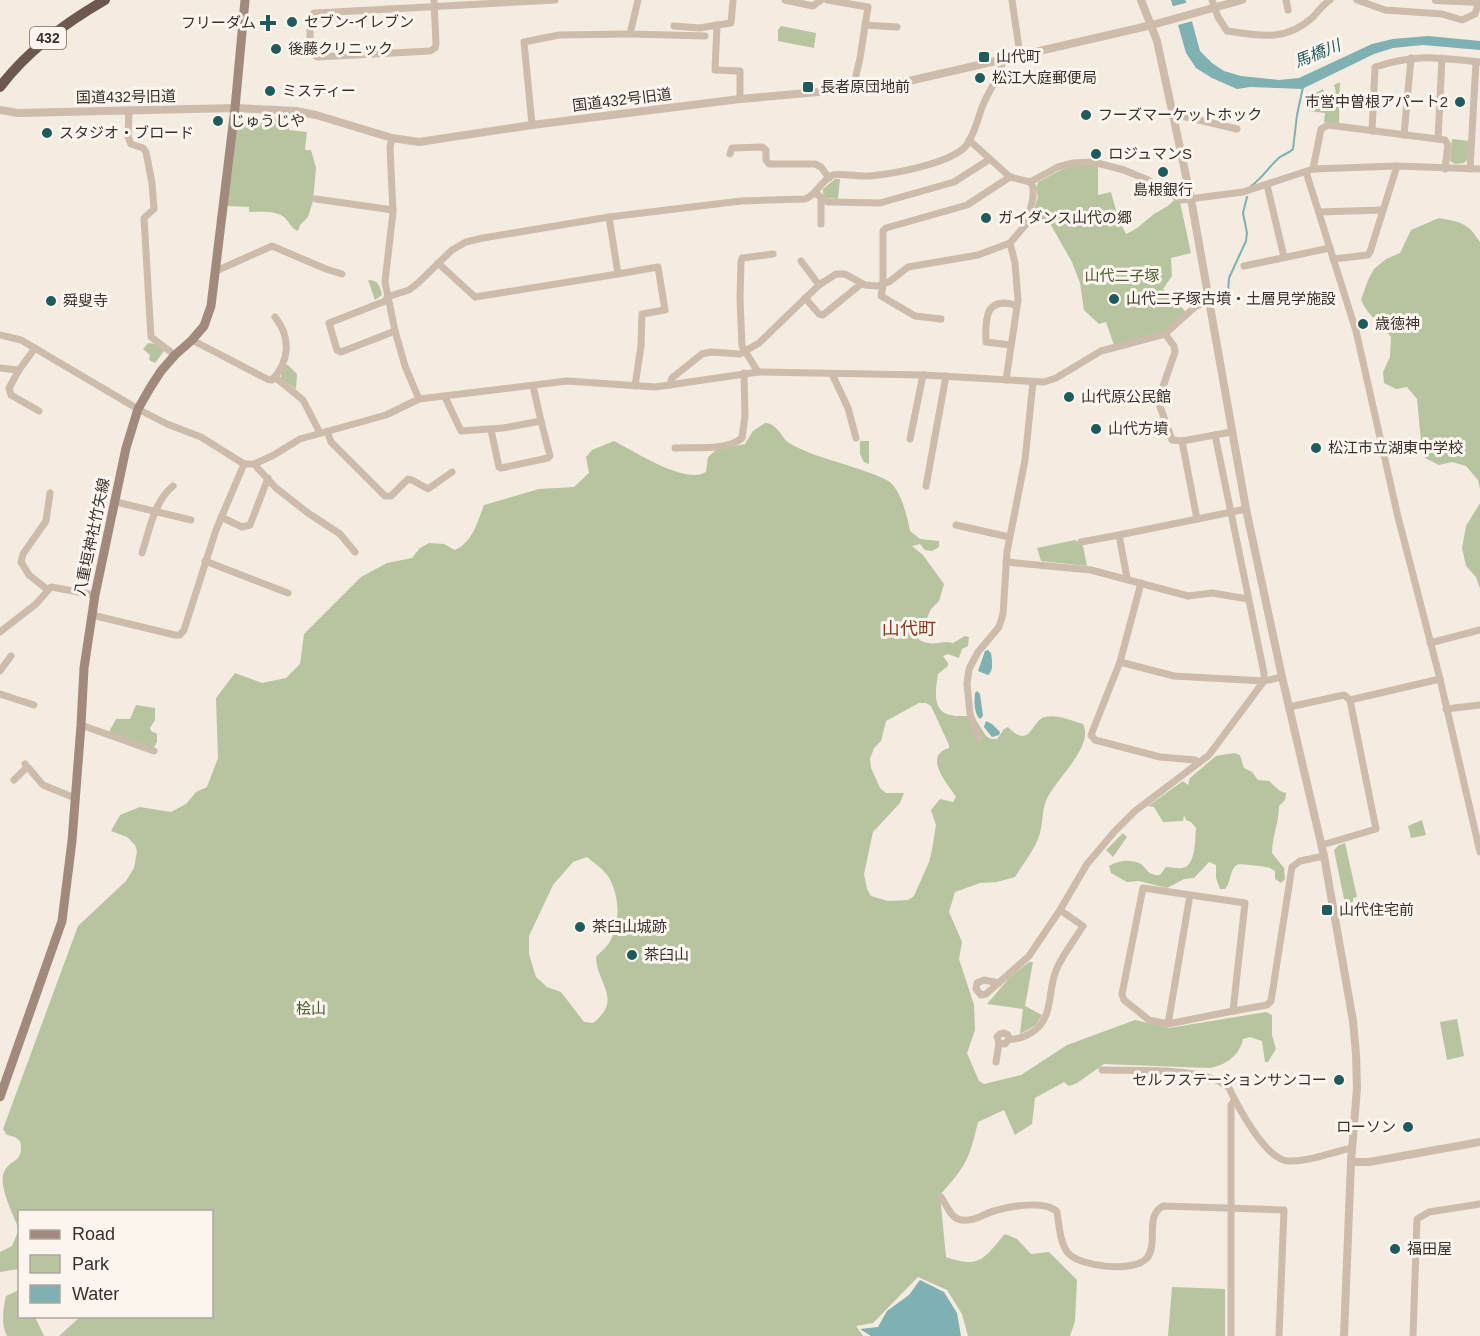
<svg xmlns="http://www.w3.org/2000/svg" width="1480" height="1336" viewBox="0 0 1480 1336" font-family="Arial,'Noto Sans JP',sans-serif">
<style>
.green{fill:#b8c4a0;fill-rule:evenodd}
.water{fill:#7fb0b2}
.pier{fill:#f4ebe1}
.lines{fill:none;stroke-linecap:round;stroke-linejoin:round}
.stream{stroke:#7fb0b2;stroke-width:2}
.minor{stroke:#cdbbac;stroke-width:7}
.tertiary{stroke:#cdbbac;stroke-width:8}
.secondary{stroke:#a18a7d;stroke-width:9}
.trunk{stroke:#6c584f;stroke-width:10}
.poi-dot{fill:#1f5a5e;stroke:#fbf5ee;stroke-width:2}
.labels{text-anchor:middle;stroke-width:6;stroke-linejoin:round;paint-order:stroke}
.shield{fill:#fbf5ee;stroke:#756b66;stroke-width:1.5}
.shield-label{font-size:14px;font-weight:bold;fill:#3b302b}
.poi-label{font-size:15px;fill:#3b302b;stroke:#fbf5ee;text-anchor:start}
.street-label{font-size:15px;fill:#3b302b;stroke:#fbf5ee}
.park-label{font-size:15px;fill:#4a5a2e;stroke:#fbf5ee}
.water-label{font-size:16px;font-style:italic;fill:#1f5a5e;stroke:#fbf5ee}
.quarter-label{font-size:18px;fill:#8c3b22;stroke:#fbf5ee}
</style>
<rect width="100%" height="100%" fill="#f4ebe1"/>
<g class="green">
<polygon points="781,26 816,33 814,48 778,41 778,30"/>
<polygon points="1340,82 1339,123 1324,122 1325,113 1309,111 1312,95 1323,89 1326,97 1336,92 1334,85"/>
<path d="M238,116L289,118V130L307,132L305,150H311L316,168L313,201L308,217L300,225L298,231C290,228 290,222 284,217C275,210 260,212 249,212V207L227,206Z"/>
<polygon points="1452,139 1469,141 1467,160 1464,163 1455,164 1450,161"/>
<path d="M1081,164L1098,166V195L1111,192L1118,218L1126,234C1140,228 1143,222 1154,214C1162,209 1168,207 1174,200L1180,202L1191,253L1171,258L1172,276L1163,289L1186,312L1162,334L1114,345L1106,322L1099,324L1084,310L1080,283L1072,262L1048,220L1037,221L1035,206L1038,197L1036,189L1038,182L1061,170Z"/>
<polygon points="835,179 840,179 838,199 827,198 823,193 823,189"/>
<path d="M1439,218C1461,222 1468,223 1480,242V489L1478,480L1466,466L1452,462L1439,465L1425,458L1421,441L1417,399L1407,387L1396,389L1384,383L1383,372L1390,357L1391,337C1380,323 1368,316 1361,300L1368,280L1374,269L1386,259L1400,253L1411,230Z"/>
<path d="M368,280C378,280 380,286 382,295L375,300Z"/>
<polygon points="148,343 155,344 164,351 155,363 149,360 150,355 143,349"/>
<polygon points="285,365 288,365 297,374 296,389 281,378 281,373"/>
<path d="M765,423C778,424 780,436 789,443C795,447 804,450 810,453C827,460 883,474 892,484C903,497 907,516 910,531L920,539L939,541V547L932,551L925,550L920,544L912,546L923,555L944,584L939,601L931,609L919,636V640C938,648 939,639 953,643L965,636L969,637L968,646L962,649L959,658L948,654L943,656L948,663V666L938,674C936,688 931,711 950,715C958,717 966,715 974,717L986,736L991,739H997L1004,729L1008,727C1031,751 1031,720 1045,717C1056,714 1073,721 1083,724C1095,747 1053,781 1046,801C1042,811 1043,822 1040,833C1036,848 1023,864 1015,877L997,882L980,883L955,892L949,912L962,942L959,959L974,1005L975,1030L967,1053L979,1081L984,1084L1021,1075L1067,1045L1135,1020L1169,1028L1266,1012L1272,1015V1035L1276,1049L1268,1062H1265L1262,1041L1250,1037L1243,1039C1240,1055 1226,1065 1210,1068L1104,1064L1077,1083L1069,1086L1064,1082L1035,1098L1032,1124L1015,1135L1004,1110L978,1122C969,1160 966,1166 940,1195L946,1257C980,1269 983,1259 1005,1234L1017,1239L1031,1254L1049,1252L1077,1280L1075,1321L1070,1336H968L962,1314L947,1290L918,1277L873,1323L856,1326L863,1336H59L80,1317L212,1316V1212H20L19,1269L0,1272V1252L12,1246L19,1229C14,1217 0,1189 3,1175C8,1157 25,1165 20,1141L15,1137L7,1135L3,1129L78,926L126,881L134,868L137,851L135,845L127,837L111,831L120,815L140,807L171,812L186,804L196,792L207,787L218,758L216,698L235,673L262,683L286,678L300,664L304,634L361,577L387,563L412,558L420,548L429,543L444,544L455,550C472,543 478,521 484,505L539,489L574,487L589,473L586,457L592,450L614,441C634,451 685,485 706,472L708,457L716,450L745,444L753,431ZM919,703H926L931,706L949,745V748C922,756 948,784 956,797L953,802L940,799L931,810L936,825L932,850L929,862L914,896L908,900L888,901L871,896L867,889L864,874L873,832L900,803L904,793H886L880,788L871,768L870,759L874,748L881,741L886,721ZM587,857C594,863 602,868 608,876C620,895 621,924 609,943C606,948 600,952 596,957C596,983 624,999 593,1023L584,1022L561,992L547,987L536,977L529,954V936L553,885L573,862Z"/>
<polygon points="860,441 869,441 869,464 864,462 860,454"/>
<polygon points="1480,503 1480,589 1476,577 1466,566 1462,548 1466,526"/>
<polygon points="1075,540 1083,546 1087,566 1041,561 1037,548"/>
<polygon points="136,705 155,708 155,720 150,728 151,731 157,734 157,742 154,747 152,749 109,732 116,719 130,719"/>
<path d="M1234,753L1240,755L1244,768L1252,772L1258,780L1269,781L1280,791L1286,793L1285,800L1279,806C1279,822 1272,837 1272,853L1284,868L1285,879L1281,883L1275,879V871L1270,868L1260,866L1239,864C1229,867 1232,882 1225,889H1220L1216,878V865L1209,862L1194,878L1184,879L1167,888L1139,881L1127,882L1111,873L1109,866C1117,861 1129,859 1139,863C1148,868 1147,876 1160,875L1166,867C1171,867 1177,869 1182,868C1196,867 1195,838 1196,828L1191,822L1186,820L1184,815L1183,821L1163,822L1154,807L1148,806L1183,781L1188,785L1190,778L1216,756Z"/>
<polygon points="1422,820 1426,835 1411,838 1408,826"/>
<polygon points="1123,833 1127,837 1113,857 1106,850"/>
<polygon points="1345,843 1357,897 1353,898 1353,902 1345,904 1334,850 1339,845"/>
<polygon points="1029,962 1033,962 1025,1006 1042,1015 1036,1025 1022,1033 1020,1033 1023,1009 987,1004 1010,977"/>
<polygon points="1457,1019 1464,1056 1447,1060 1440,1022"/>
<polygon points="1172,1287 1225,1289 1225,1336 1168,1336"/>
<path d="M19,1290L20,1316L35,1317L44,1336H7C1,1325 3,1309 6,1296Z"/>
</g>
<g class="water">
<polygon points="1171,0 1185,0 1187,3 1200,51 1212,63 1224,71 1241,76 1279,80 1299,78 1372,44 1393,39 1428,36 1480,41 1480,50 1423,45 1393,48 1374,54 1302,89 1250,87 1237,89 1212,78 1196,68 1186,53"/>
<path d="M988,650L991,653C992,660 994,671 988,675L978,671L985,651Z"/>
<path d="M977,691L980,694L983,716L980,719C974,714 974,701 975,693Z"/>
<polygon points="986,721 992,724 1000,732 999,735 992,737 984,727"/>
<polygon points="920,1280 944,1292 957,1313 961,1336 871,1336 860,1329 878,1327 887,1311 909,1295"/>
</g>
<polygon class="pier" points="1189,2 1193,21 1174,26 1170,7"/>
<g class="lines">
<g class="stream">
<path d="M1251,186C1263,178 1269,166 1280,157C1285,154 1289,153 1293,149L1297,115L1303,87"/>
<polyline points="1228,292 1229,278 1246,241 1247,233 1243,213 1247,197"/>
</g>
<g class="minor">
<polyline points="434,0 436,44 435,48 430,51 318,57 310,53 310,18 314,13 316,13 555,0"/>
<polyline points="638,0 630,34 705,36"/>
<polyline points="785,0 813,6 821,0"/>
<polyline points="827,0 868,7 860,58 853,89"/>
<polyline points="1012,0 1020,55"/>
<path d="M1212,0L1218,17L1227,31C1259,36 1286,42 1313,17C1318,11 1323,5 1330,0"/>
<polyline points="1286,0 1288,10"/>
<polyline points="1357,0 1385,10 1442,14 1462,20 1475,14 1479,2"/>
<polyline points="717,25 715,70 740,71 740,99"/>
<polyline points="865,25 897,27"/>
<polyline points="674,26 699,28 731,23 733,0"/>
<polyline points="129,110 128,137 131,144 143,148 146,152 152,183 154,209 144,218 151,337 175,355"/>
<polyline points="1173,116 1182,116 1237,129"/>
<polyline points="532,125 524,42 559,35 630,34"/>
<path d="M1372,131L1375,67C1418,53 1437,58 1480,62"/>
<polyline points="1404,135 1411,58"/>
<polyline points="392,138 390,147 393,212 385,282 395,331 405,366 419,399"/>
<polyline points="1438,139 1442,58"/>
<polyline points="969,140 1010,177 1030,182 1058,167 1073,163 1093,162 1124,170 1148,180 1181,200 1243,192 1313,169 1397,166 1480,169"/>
<polyline points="730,154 732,148 762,147 766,150 766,160 769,164 815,164 821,167 829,178"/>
<polyline points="1313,169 1321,129 1328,125 1445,140 1448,145 1445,169"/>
<polyline points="1470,169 1476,62"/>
<polyline points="1306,172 1356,331 1398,517 1440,679 1480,852"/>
<polyline points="1267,185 1284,257"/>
<polyline points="815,193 828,202 880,203 954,182 990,159"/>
<polyline points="316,199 393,210"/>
<polyline points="1319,212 1383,210"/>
<polyline points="821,224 821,198"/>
<polyline points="1333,259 1368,255 1370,252 1397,166"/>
<polyline points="801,261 819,285"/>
<polyline points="438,263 475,297 618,274 609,217"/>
<polyline points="1244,266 1330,248"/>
<polyline points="216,271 272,246 326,269 342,274"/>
<polyline points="618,274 658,267 665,310 642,314 641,346 635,386"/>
<path d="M387,297L409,290L418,283L452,250L466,242L483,238L609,217L741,201L805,199C817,195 821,180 833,175C841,173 859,177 869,176C893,174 948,164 965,147C974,137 978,117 983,105C989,89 1001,76 1003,59"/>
<polyline points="805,298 819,314 823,315 861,284"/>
<polyline points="388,300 329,323 337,350 341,352 395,331"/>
<polyline points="941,319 915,316 881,296 883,285 883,231 886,228 967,205 1010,177"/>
<polyline points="1165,334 1174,346 1175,352 1158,401 1172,440 1182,441"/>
<polyline points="0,335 21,340 138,409 167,424 201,437 244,464 254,464 272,456 300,439 386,415 419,399 567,381 655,387 758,372 923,375 1044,382 1056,378 1101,351 1165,334 1196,306 1210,302"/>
<path d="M192,340L267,379L272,380C290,361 291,337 275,317"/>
<path d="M1011,345L986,342C985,320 985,296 1015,305"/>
<polyline points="35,348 19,370 9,388 11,395 39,411"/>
<polyline points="0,368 19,370"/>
<polyline points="758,372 742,346 740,299 741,262 742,258 773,254"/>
<polyline points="832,374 848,408 856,438"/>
<polyline points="275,377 303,400 320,433"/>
<polyline points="1006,380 1018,300 1015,263 1010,243"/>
<polyline points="670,385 672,378 702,354 711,352 740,354 759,343 819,285 836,274 845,274 865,285 877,286 889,282 908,267 978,255 1010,243 1027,223 1033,198 1033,187 1030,182"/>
<polyline points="445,397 461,431 503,428 541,421 533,386"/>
<polyline points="491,430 499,467 501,468 548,458 550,456 541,421"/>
<polyline points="327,431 331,442 385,496 391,496 408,479 412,480 428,489 452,472"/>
<polyline points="910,439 923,375"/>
<path d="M675,448C695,447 727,451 742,438L745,416L744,373"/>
<polyline points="254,464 276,488 308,513 340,534 355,552"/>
<polyline points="926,486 946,376"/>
<polyline points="116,502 191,520"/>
<polyline points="221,517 242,527 250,525 268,478"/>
<polyline points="1197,519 1182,441 1215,435"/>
<polyline points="956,525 1009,537"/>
<polyline points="1081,542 1119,535"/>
<path d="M142,553C149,532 154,501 173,486"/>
<polyline points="205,561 288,593"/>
<polyline points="1006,562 1091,570 1188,596 1212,593 1248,599"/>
<polyline points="1127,578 1119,535 1246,509"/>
<polyline points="1141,583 1120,662 1091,735 1095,740 1160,757 1195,760 1199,763"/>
<polyline points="48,590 29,575 21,562 23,554 46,521 50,493"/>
<polyline points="92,615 175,635 180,635 184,630 216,530 244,464"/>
<polyline points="0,632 36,604 51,587 95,595"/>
<polyline points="1430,643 1480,630"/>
<polyline points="1120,662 1174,676 1264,681 1282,677"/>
<polyline points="0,671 11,656"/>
<polyline points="0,694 34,705"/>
<polyline points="1350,700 1440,679"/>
<polyline points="1289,707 1344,695 1350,700 1376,829 1322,845"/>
<polyline points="1446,709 1480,705"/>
<polyline points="81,725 154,751"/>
<polyline points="979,739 970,714 967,684 969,669 978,652 999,627 1003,614 1007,552 1025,460 1033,382"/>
<polyline points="25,764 43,785 75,798"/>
<polyline points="14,780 26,768"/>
<polyline points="1060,910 1087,864 1115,831 1135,811 1209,755 1264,681 1264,673 1215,435 1231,432"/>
<path d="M999,983L984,980L977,983L976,989L981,995L986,994L1029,956L1060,910L1083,926C1075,939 1065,952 1058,966C1046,988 1056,1018 1031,1033C1024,1037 1017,1040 1009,1039L1005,1044L999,1043L997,1037L1000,1034L1004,1033L1008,1035L1009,1039"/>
<polyline points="1233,1011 1267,1005 1271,1001 1292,867 1300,861 1324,856"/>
<polyline points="1168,1024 1149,1020 1124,1000 1122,994 1143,888 1245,903 1233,1011 1168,1024 1190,895"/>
<polyline points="996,1062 999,1043"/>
<path d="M1102,1070C1134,1071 1206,1066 1229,1088C1238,1107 1266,1160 1288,1161C1310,1162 1331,1152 1352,1148"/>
<path d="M941,1197C946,1204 950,1216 958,1219C970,1224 983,1214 994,1211C1009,1206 1047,1200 1057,1212C1059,1225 1060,1243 1068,1253C1080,1267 1134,1273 1147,1258C1159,1243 1144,1216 1163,1206L1284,1210L1279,1336"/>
<polyline points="1231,1336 1231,1105 1235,1100"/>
<polyline points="1413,1336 1417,1219 1429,1212 1480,1204"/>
</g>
<g class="tertiary">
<polyline points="1141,0 1157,41 1191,199 1246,509 1282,677 1324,856 1353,1021 1356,1054 1357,1088 1351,1162 1344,1336"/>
<polyline points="1436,0 1480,2"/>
<polyline points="0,110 18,113 235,108 296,111 316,115 392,138 419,142 532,125 740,99 853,89 909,81 1152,25 1242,0"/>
<polyline points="1351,1162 1369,1162 1480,1142"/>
</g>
<polyline class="secondary" points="0,1097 62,921 72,841 81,725 84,668 95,595 126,448 138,409 150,388 161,371 175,355 192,340 204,326 211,306 235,108 245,0"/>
<path class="trunk" d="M0,87C28,50 65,23 105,0"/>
</g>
<g class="poi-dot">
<circle cx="292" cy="22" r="6"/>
<path d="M265 14h6v6h6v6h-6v6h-6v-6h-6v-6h6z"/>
<circle cx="276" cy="49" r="6"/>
<rect x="978" y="51" width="12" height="12" rx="3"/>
<circle cx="980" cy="78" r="6"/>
<rect x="802" y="81" width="12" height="12" rx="3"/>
<circle cx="270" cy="91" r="6"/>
<circle cx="1460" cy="102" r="6"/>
<circle cx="1086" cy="115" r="6"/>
<circle cx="218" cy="121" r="6"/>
<circle cx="47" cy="133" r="6"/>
<circle cx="1096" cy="154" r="6"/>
<circle cx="1163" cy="172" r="6"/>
<circle cx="986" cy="218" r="6"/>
<circle cx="1114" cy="299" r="6"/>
<circle cx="51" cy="301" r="6"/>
<circle cx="1363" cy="324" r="6"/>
<circle cx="1069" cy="397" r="6"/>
<circle cx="1096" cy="429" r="6"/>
<circle cx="1316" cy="448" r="6"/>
<rect x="1321" y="904" width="12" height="12" rx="3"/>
<circle cx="580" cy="927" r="6"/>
<circle cx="632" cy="955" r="6"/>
<circle cx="1339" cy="1080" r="6"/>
<circle cx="1408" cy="1127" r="6"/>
<circle cx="1395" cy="1249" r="6"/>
</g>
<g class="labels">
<rect class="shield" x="30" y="27" width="36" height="22" rx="4.5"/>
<g class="shield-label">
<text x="48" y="43">432</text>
</g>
<g class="poi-label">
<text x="304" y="27">セブン-イレブン</text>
<text x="256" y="28" text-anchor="end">フリーダム</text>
<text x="288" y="54">後藤クリニック</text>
<text x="996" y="62">山代町</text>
<text x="992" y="83">松江大庭郵便局</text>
<text x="820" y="92">長者原団地前</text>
<text x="282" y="96">ミスティー</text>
<text x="1448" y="107" text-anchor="end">市営中曽根アパート2</text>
<text x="1098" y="120">フーズマーケットホック</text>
<text x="230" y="126">じゅうじや</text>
<text x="59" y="138">スタジオ・ブロード</text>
<text x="1108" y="159">ロジュマンS</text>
<text x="1163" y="195" text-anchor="middle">島根銀行</text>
<text x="998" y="223">ガイダンス山代の郷</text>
<text x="1126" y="304">山代二子塚古墳・土層見学施設</text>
<text x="63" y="306">舜叟寺</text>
<text x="1375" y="329">歳徳神</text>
<text x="1081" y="402">山代原公民館</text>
<text x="1108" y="434">山代方墳</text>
<text x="1328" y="453">松江市立湖東中学校</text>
<text x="1339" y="915">山代住宅前</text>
<text x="592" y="932">茶臼山城跡</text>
<text x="644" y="960">茶臼山</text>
<text x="1327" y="1085" text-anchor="end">セルフステーションサンコー</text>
<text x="1396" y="1132" text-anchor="end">ローソン</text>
<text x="1407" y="1254">福田屋</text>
</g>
<g class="street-label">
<text transform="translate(126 97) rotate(-1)" y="5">国道432号旧道</text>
<text transform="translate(622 100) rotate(-7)" y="5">国道432号旧道</text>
<text transform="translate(92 537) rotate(-78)" y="5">八重垣神社竹矢線</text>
</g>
<g class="park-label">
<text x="1122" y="281">山代二子塚</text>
<text x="311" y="1014">桧山</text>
</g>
<g class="water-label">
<text transform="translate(1317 53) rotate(-22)" y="6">馬橋川</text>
</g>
<g class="quarter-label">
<text x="909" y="635">山代町</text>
</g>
</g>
<rect x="18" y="1210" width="195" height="108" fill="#fbf5ee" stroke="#aea6a0" stroke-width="1.5"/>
<rect x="30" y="1230" width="30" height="9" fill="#a18a7d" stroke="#aea6a0" stroke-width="1.5"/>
<text x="72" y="1240" font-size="18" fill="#3b302b">Road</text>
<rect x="30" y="1255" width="30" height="18" fill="#b8c4a0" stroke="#aea6a0" stroke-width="1.5"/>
<text x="72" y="1270" font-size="18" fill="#3b302b">Park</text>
<rect x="30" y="1285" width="30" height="18" fill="#7fb0b2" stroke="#aea6a0" stroke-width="1.5"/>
<text x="72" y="1300" font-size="18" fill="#3b302b">Water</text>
</svg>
